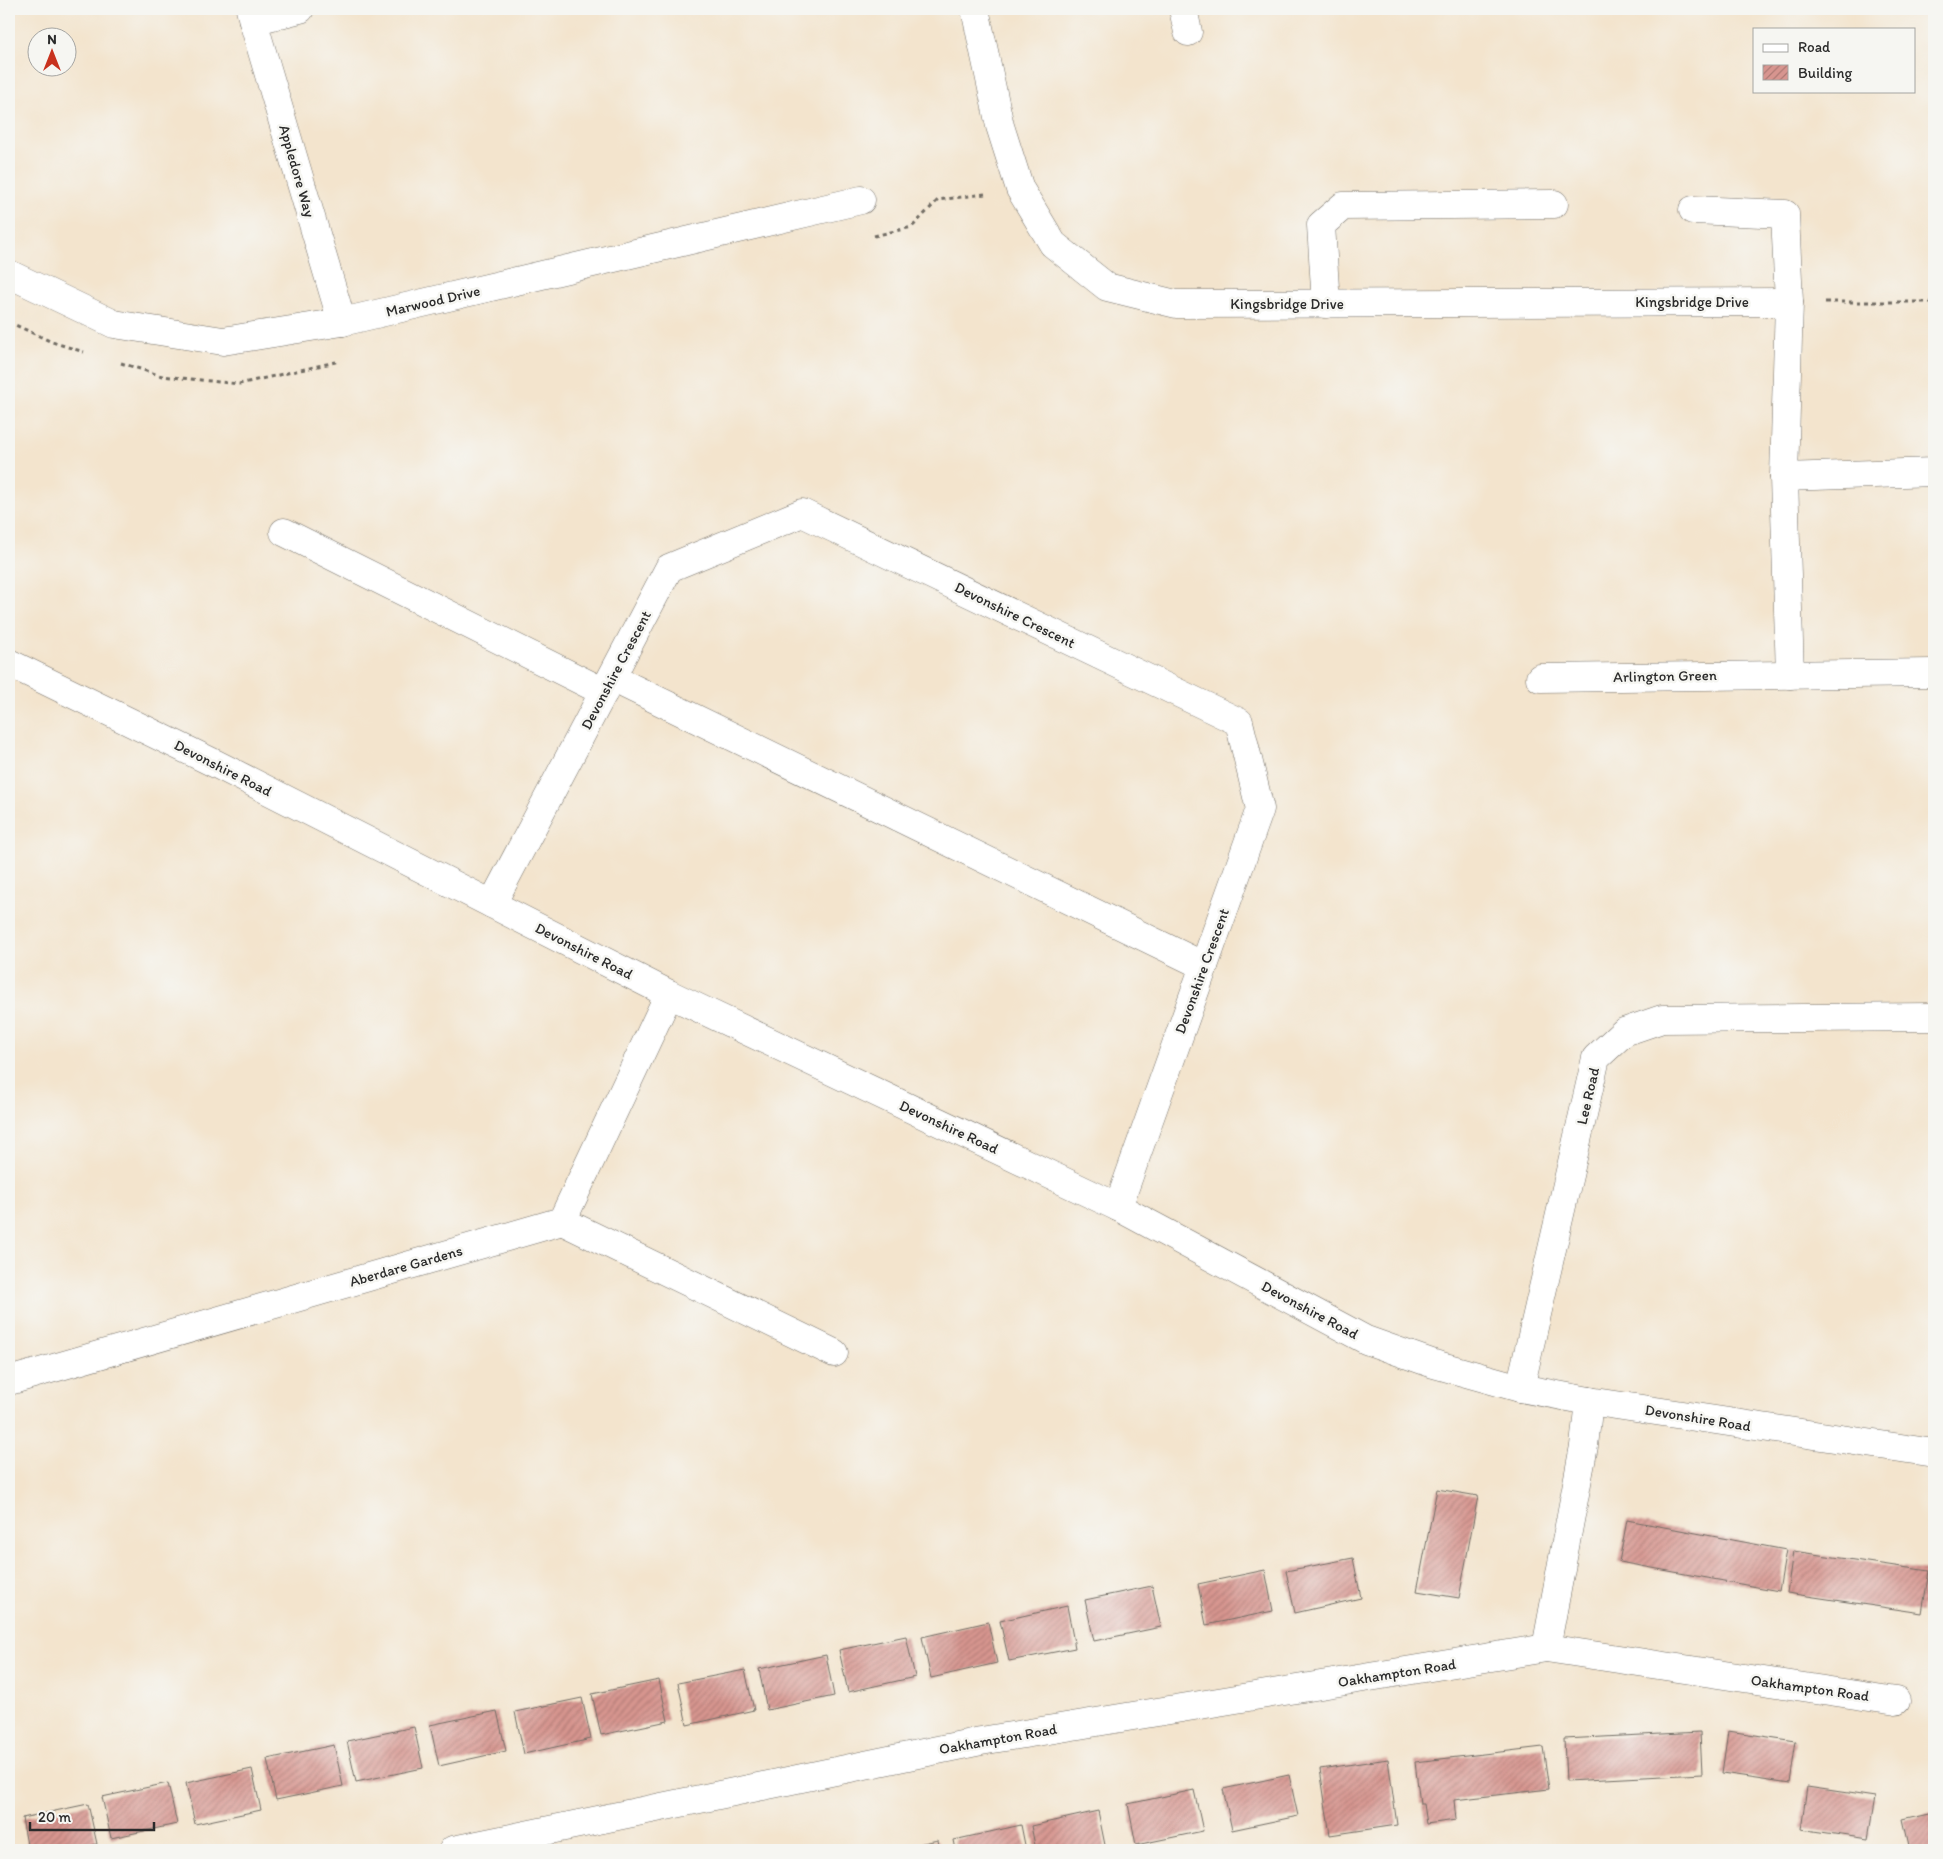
<svg xmlns="http://www.w3.org/2000/svg" width="1943" height="1859" viewBox="0 0 1943 1859" font-family="Itim,sans-serif">
<style>
.building{fill:url(#building-hatch)}
.lines{fill:none;stroke-linecap:round;stroke-linejoin:round}
.minor-casing{stroke:#716c64;stroke-width:29}
.path{stroke:#716c64;stroke-width:3;stroke-dasharray:4 4;stroke-linecap:butt}
.minor{stroke:#fff;stroke-width:28}
.labels{text-anchor:middle;stroke-width:5;stroke-linejoin:round;paint-order:stroke}
.street-label{font-size:15px;fill:#2b2b2b;stroke:#f6f6f2}
</style>
<defs>
<pattern id="building-hatch" width="6" height="6" patternUnits="userSpaceOnUse" patternTransform="scale(1.25)"><rect width="6" height="6" fill="#d7958f"/><path d="M-1 1l2-2M0 6l6-6M5 7l2-2" fill="none" stroke="#af7a75"/></pattern>
</defs>
<rect width="100%" height="100%" fill="#f6f6f2"/>
<filter id="ink" filterUnits="userSpaceOnUse"><feTurbulence type="fractalNoise" baseFrequency=".02" numOctaves="2"/><feDisplacementMap in="SourceGraphic" scale="10" xChannelSelector="R" yChannelSelector="G"/><feConvolveMatrix kernelMatrix="1 2 1 2 8 2 1 2 1" color-interpolation-filters="sRGB"/></filter>
<filter id="wash" filterUnits="userSpaceOnUse"><feTurbulence type="fractalNoise" baseFrequency=".0096" numOctaves="4" result="noise"/><feDisplacementMap in="SourceGraphic" scale="20" xChannelSelector="R" yChannelSelector="G"/><feGaussianBlur stdDeviation="1.12" result="paint"/><feColorMatrix in="noise" values="0 0 0 0 0 0 0 0 0 0 0 0 0 0 0 0 0 1.4 0 .05"/><feComposite in="paint" operator="in"/></filter>
<g filter="url(#wash)">
<rect width="100%" height="100%" fill="#f3e4cd"/>
<g id="blocks">
<g class="building">
<polygon points="1437,1489 1478,1496 1459,1598 1417,1591"/>
<polygon points="1627,1520 1786,1550 1779,1591 1619,1562"/>
<polygon points="1793,1551 1929,1571 1922,1613 1787,1593"/>
<polygon points="1353,1558 1361,1598 1295,1613 1286,1571"/>
<polygon points="1265,1570 1273,1611 1206,1625 1198,1584"/>
<polygon points="1152,1586 1161,1627 1094,1641 1085,1600"/>
<polygon points="1067,1606 1075,1648 1009,1661 1000,1621"/>
<polygon points="988,1622 997,1663 931,1678 922,1637"/>
<polygon points="906,1636 915,1677 848,1692 839,1650"/>
<polygon points="826,1655 834,1696 767,1710 759,1669"/>
<polygon points="745,1670 754,1710 687,1725 678,1683"/>
<polygon points="659,1680 668,1721 601,1735 592,1694"/>
<polygon points="582,1698 591,1739 524,1754 515,1712"/>
<polygon points="497,1711 506,1751 439,1766 430,1725"/>
<polygon points="414,1727 423,1768 356,1782 347,1741"/>
<polygon points="1728,1731 1796,1741 1790,1783 1722,1773"/>
<polygon points="1700,1732 1702,1774 1566,1781 1564,1739"/>
<polygon points="334,1745 343,1786 276,1800 267,1759"/>
<polygon points="1543,1747 1549,1789 1454,1800 1456,1820 1426,1824 1423,1804 1420,1804 1415,1762"/>
<polygon points="1388,1759 1397,1825 1330,1835 1320,1769"/>
<polygon points="252,1769 261,1810 195,1824 186,1783"/>
<polygon points="1289,1775 1298,1816 1232,1830 1223,1789"/>
<polygon points="168,1783 177,1824 111,1838 102,1797"/>
<polygon points="1807,1787 1875,1797 1868,1839 1801,1829"/>
<polygon points="1194,1790 1203,1831 1136,1845 1128,1804"/>
<polygon points="88,1804 97,1844 71,1850 28,1850 22,1818"/>
<polygon points="1098,1811 1106,1850 1036,1850 1031,1826"/>
<polygon points="1934,1812 1934,1850 1910,1850 1903,1819"/>
<polygon points="1021,1825 1026,1850 956,1850 954,1840"/>
<polygon points="938,1840 940,1850 894,1850 894,1849"/>
</g>
</g>
</g>
<g filter="url(#ink)">
<use href="#blocks" fill-opacity="0" stroke="#716c64" stroke-width="1"/>
<g class="lines">
<defs>
<g id="minor">
<polyline points="250,9 253,21 300,9"/>
<polyline points="975,9 1000,126 1020,189 1053,244 1107,287 1176,304 1789,302"/>
<polyline points="1183,9 1188,32"/>
<polyline points="253,21 342,322"/>
<polyline points="1693,210 1785,214 1789,302 1784,477 1790,675"/>
<polyline points="9,274 114,324 223,341 342,322 861,200"/>
<polyline points="1326,304 1321,225 1343,206 1554,204"/>
<polyline points="1784,477 1934,472"/>
<polyline points="284,532 604,692"/>
<polyline points="9,663 216,764 669,994 1118,1207 1366,1340 1434,1364 1520,1388 1589,1401 1934,1453"/>
<polyline points="612,678 1204,966"/>
<polyline points="1540,678 1934,673"/>
<polyline points="492,904 669,568 802,513 1239,722 1260,809 1118,1207"/>
<polyline points="562,1221 834,1353"/>
<polyline points="9,1381 562,1221 669,994"/>
<polyline points="1520,1388 1596,1058 1624,1032 1662,1019 1934,1017"/>
<polyline points="1546,1648 1584,1446 1589,1401"/>
<polyline points="453,1850 981,1741 1546,1648 1896,1701"/>
</g>
</defs>
<use href="#minor" class="minor-casing"/>
<g class="path">
<polyline points="874,236 912,227 938,200 985,194"/>
<polyline points="1825,302 1934,302"/>
<polyline points="9,322 52,342 84,352"/>
<polyline points="121,363 162,376 239,384 340,361"/>
</g>
<use href="#minor" class="minor"/>
</g>
</g>
<g class="labels">
<g class="street-label">
<text transform="translate(297 171) rotate(74)" y="5">Appledore Way</text>
<text transform="translate(433 301) rotate(-13)" y="5">Marwood Drive</text>
<text x="1692" y="307">Kingsbridge Drive</text>
<text x="1287" y="309">Kingsbridge Drive</text>
<text transform="translate(1015 615) rotate(26)" y="5">Devonshire Crescent</text>
<text transform="translate(616 670) rotate(-62)" y="5">Devonshire Crescent</text>
<text transform="translate(1665 676) rotate(-1)" y="5">Arlington Green</text>
<text transform="translate(223 768) rotate(27)" y="5">Devonshire Road</text>
<text transform="translate(584 951) rotate(27)" y="5">Devonshire Road</text>
<text transform="translate(1202 971) rotate(-70)" y="5">Devonshire Crescent</text>
<text transform="translate(1588 1096) rotate(-77)" y="5">Lee Road</text>
<text transform="translate(949 1127) rotate(25)" y="5">Devonshire Road</text>
<text transform="translate(406 1266) rotate(-16)" y="5">Aberdare Gardens</text>
<text transform="translate(1310 1310) rotate(28)" y="5">Devonshire Road</text>
<text transform="translate(1698 1418) rotate(9)" y="5">Devonshire Road</text>
<text transform="translate(1397 1673) rotate(-9)" y="5">Oakhampton Road</text>
<text transform="translate(1810 1688) rotate(8)" y="5">Oakhampton Road</text>
<text transform="translate(998 1739) rotate(-10)" y="5">Oakhampton Road</text>
</g>
</g>
<rect width="1943" height="1859" fill="none" stroke="#f6f6f2" stroke-width="30"/>
<rect x="1753" y="28" width="162" height="65" fill="#f6f6f2" stroke="#a5a5a2"/>
<rect x="1763" y="44" width="25" height="8" fill="#ffffff" stroke="#a5a5a2"/>
<text x="1798" y="52" font-size="15" fill="#2b2b2b">Road</text>
<rect x="1763" y="65" width="25" height="15" fill="url(#building-hatch)" stroke="#a5a5a2"/>
<text x="1798" y="78" font-size="15" fill="#2b2b2b">Building</text>
<g transform="translate(52 52)"><circle r="24" fill="#f6f6f2" stroke="#a5a5a2"/>
<path d="M0-4L9 19L0 12L-9 19Z" fill="#c8321e"/>
<text y="-8" font-size="14" font-weight="bold" text-anchor="middle" fill="#2b2b2b">N</text>
</g>
<path d="M30 1822v8h124v-8" fill="none" stroke="#2b2b2b" stroke-width="2.5"/>
<text x="38" y="1822" font-size="15" fill="#2b2b2b" stroke="#f6f6f2" stroke-width="4" paint-order="stroke">20 m</text>
</svg>
